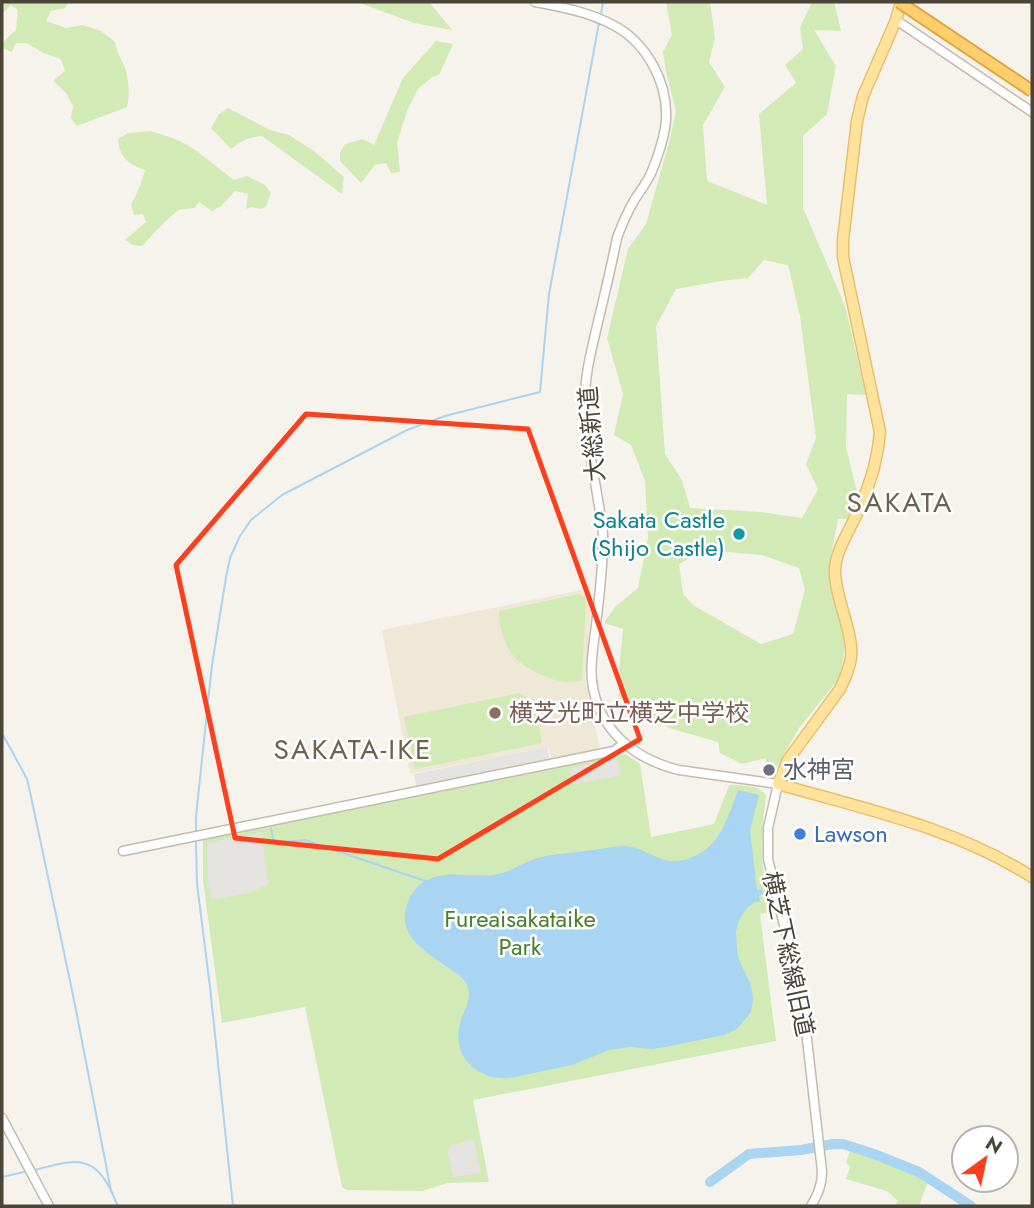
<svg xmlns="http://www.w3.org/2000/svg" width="1034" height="1208" viewBox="0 0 1034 1208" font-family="Jost,'Noto Sans JP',sans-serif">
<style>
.education{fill:#efe8d6}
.green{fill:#d2eab5;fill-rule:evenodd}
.parking{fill:#e5e3e0}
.water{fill:#a9d4f2}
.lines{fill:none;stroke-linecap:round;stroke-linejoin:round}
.stream{stroke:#a9d4f2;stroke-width:2}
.river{stroke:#a9d4f2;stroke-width:10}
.minor-casing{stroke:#c2bbae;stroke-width:11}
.major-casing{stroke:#e6c16a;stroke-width:13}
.minor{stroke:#fff;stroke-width:8}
.major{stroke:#ffe39c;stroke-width:10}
.highway-bridge-casing{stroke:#e0a43c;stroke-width:14;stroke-linecap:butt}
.highway-bridge{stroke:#ffcf6e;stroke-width:10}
.marked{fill:none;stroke:#fc3f1d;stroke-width:5;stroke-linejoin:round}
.culture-dot{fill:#0f9aa8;stroke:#fff;stroke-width:2.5}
.education-dot{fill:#8d6e63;stroke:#fff;stroke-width:2.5}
.worship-dot{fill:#6b7280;stroke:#fff;stroke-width:2.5}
.shop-dot{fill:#3f7fe0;stroke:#fff;stroke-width:2.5}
.labels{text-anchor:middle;stroke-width:5;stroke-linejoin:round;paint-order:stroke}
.street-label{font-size:24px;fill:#4b4439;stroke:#fff}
.culture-label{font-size:24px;fill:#0d838f;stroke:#fff;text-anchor:end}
.education-label{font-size:24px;fill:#785e54;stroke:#fff;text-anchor:start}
.worship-label{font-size:24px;fill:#5b616d;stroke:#fff;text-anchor:start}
.shop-label{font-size:24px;fill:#366cbe;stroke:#fff;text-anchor:start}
.park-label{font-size:24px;fill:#4a7f2a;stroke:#fff}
.quarter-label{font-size:28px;letter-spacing:2px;fill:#6e6250;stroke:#fff}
</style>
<rect width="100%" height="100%" fill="#f6f3ec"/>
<polygon class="education" points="582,590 592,599 585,679 600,749 551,758 548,747 410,774 382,630"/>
<g class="green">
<path d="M2,2H69L65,8L51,11L46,21L66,28L83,25L101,31L115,42C117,52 121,59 125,68C129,81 130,94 127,107L77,126L71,118L73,106L66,93L53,81L65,71L61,59L43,53L27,43H16L12,52L2,48V43L16,30L18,10L11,5L2,14Z"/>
<polygon points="357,2 429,2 452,30 414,23"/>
<path d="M666,2H710L715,38L709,62L725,87L703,125L707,181L767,205L759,114L796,83L785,65L803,49L800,27L812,2H834L841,31L814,30L836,66L827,114L803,136V208L845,306L866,395L847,394L846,447L858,496L848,519H838L829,566L845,643L841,676L799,728L773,774L764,775L766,758L742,764L720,753L718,742L672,729L640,715L619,696V669L623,629L604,623L615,607L638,588L648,538L645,481L631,445L614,435L623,394L607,338L628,249L646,224L670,139L676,111L666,72L663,52L672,35ZM764,260L788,265L800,316L816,438L806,464L818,489L802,518L761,512L690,508L682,480L665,454L656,326L676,289L721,281L748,278ZM704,550L762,555L799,568L805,590L793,634L761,644L693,605L683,594L679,564Z"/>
<polygon points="436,41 453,44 439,75 432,77 418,89 407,111 397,143 400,172 391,173 386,163 375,165 361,183 340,161 340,153 345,144 363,139 374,145 403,78"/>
<path d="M228,108L270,130L289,135L314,151L344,177L342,194L262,136C249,137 241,141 231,149L211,128L219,114Z"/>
<path d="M151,131C167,136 184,141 198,152C210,161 221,171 234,180L247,176L265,185L271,193L266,206L261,209L252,207L246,209L248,194L235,191L221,206L212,211L199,202L194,208C190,209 186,209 182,209C172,212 151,237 142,246L133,245L125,240L146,222L143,214L134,215L131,205L140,186L145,170C128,164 120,158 118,139L128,133Z"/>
<path d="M579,594L586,598L582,681C575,681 566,683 560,681C547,679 524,667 515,658C504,645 499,627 499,611Z"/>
<polygon points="519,693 534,701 542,743 415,769 404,717"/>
<path d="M625,754L640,764L651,837L714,824L729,785C742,786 760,784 766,796C763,820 760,844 763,868C765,882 770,897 774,911L760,914L776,1041L473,1100L489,1182L448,1183L422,1191L347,1190L342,1187L305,1007L222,1023L203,881V839Z"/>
<polygon points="851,1149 918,1174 928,1181 919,1206 894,1206 898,1201 887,1191 846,1179 850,1167 846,1162"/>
</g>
<g class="parking">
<polygon points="547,747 550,762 417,789 414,774"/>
<polygon points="617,758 621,775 573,785 569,769"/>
<polygon points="261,833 269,884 249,893 211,900 208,882 207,843"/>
<polygon points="474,1140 481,1173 453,1177 447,1149 451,1148 451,1145"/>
</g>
<path class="water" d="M738,790L759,795L750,830L757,890L762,889L763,894L759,896L760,902H755L746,909L740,918L736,931L737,950L739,960L751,985L753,999L751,1012L737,1029L724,1035L665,1047L652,1049L630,1047L609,1050L572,1065L510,1078C480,1081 453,1059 459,1028C461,1012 475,1000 466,983C462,976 456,973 450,969C428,953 396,937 407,905C410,896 413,890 421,884C442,868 469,878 493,875C510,873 522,863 537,858C553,854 569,853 585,851C597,850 609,847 621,846C650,845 661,873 697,855C722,843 729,813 738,790Z"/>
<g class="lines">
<g class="stream">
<polyline points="601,14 603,2"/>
<polyline points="2,733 27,779 30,792 73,995 111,1191"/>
<polyline points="271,828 274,843 305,840 425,881"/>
<polyline points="196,832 196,816 212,665 226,577 230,558 240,536 251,520 282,495 407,430 445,416 540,392 549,294 599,23"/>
<polyline points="196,841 197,884 210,987 233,1206"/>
<path d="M34,1170C58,1165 84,1152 102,1176C110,1185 113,1196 118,1206"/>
<polyline points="2,1177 28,1171"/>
</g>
<polyline class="river" points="710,1182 749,1154 801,1150 833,1144 843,1144 874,1154 919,1172 971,1206"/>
<defs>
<g id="minor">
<path d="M535,2C561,7 589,12 613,25C646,42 668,82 666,119C665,135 658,156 652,171C648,181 641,190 635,199C628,211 622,224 617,238C611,268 604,297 597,326C591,352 584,378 585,405C586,437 593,469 598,500C600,513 603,525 603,537C603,570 599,601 595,633C593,649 590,665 592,681C598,730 634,759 679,770L778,784L768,828V859L803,1004L822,1171C822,1185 818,1194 811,1206"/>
<polyline points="896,20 1032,112"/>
<polyline points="123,851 614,751 624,743"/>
<polyline points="2,1118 49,1206"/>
</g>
<path id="major" d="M901,2L896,20L863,96L857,121L843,240V257L880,432C878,456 871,482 861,504C854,524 836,548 835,569C834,597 854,632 851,658C849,669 845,679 840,689L788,760L778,784C865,809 956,828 1032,877"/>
</defs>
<use href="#minor" class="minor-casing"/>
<use href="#major" class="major-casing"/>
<use href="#minor" class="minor"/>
<use href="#major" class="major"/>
<defs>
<polyline id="highway-bridge" points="899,2 1032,91"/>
</defs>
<use href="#highway-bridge" class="highway-bridge-casing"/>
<use href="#highway-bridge" class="highway-bridge"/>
</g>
<path class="marked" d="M306,414L528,429L640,739L438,859L235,838L176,565Z"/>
<circle class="culture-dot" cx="739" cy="534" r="7"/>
<circle class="education-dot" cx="495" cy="713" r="7"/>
<circle class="worship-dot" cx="769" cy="770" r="7"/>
<circle class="shop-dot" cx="800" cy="834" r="7"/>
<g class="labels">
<g class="street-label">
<text transform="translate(592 434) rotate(-95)" y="8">大総新道</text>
<text transform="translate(788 954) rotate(78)" y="8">横芝下総線旧道</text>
</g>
<g class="culture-label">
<text x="725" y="528">Sakata Castle<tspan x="725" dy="28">(Shijo Castle)</tspan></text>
</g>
<g class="education-label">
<text x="509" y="721">横芝光町立横芝中学校</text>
</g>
<g class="worship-label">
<text x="783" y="778">水神宮</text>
</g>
<g class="shop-label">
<text x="814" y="842">Lawson</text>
</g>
<g class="park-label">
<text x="520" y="927">Fureaisakataike<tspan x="520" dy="28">Park</tspan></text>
</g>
<g class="quarter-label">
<text x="900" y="512">SAKATA</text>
<text x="353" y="759">SAKATA-IKE</text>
</g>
</g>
<rect width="1034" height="1208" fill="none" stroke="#4b4439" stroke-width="7"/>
<g transform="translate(985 1159) rotate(33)"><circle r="33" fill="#ffffff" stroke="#b7b4b0" stroke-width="2"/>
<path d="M0-5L12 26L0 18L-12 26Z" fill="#fc3f1d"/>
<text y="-10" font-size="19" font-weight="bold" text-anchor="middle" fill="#4b4439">N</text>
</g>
</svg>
